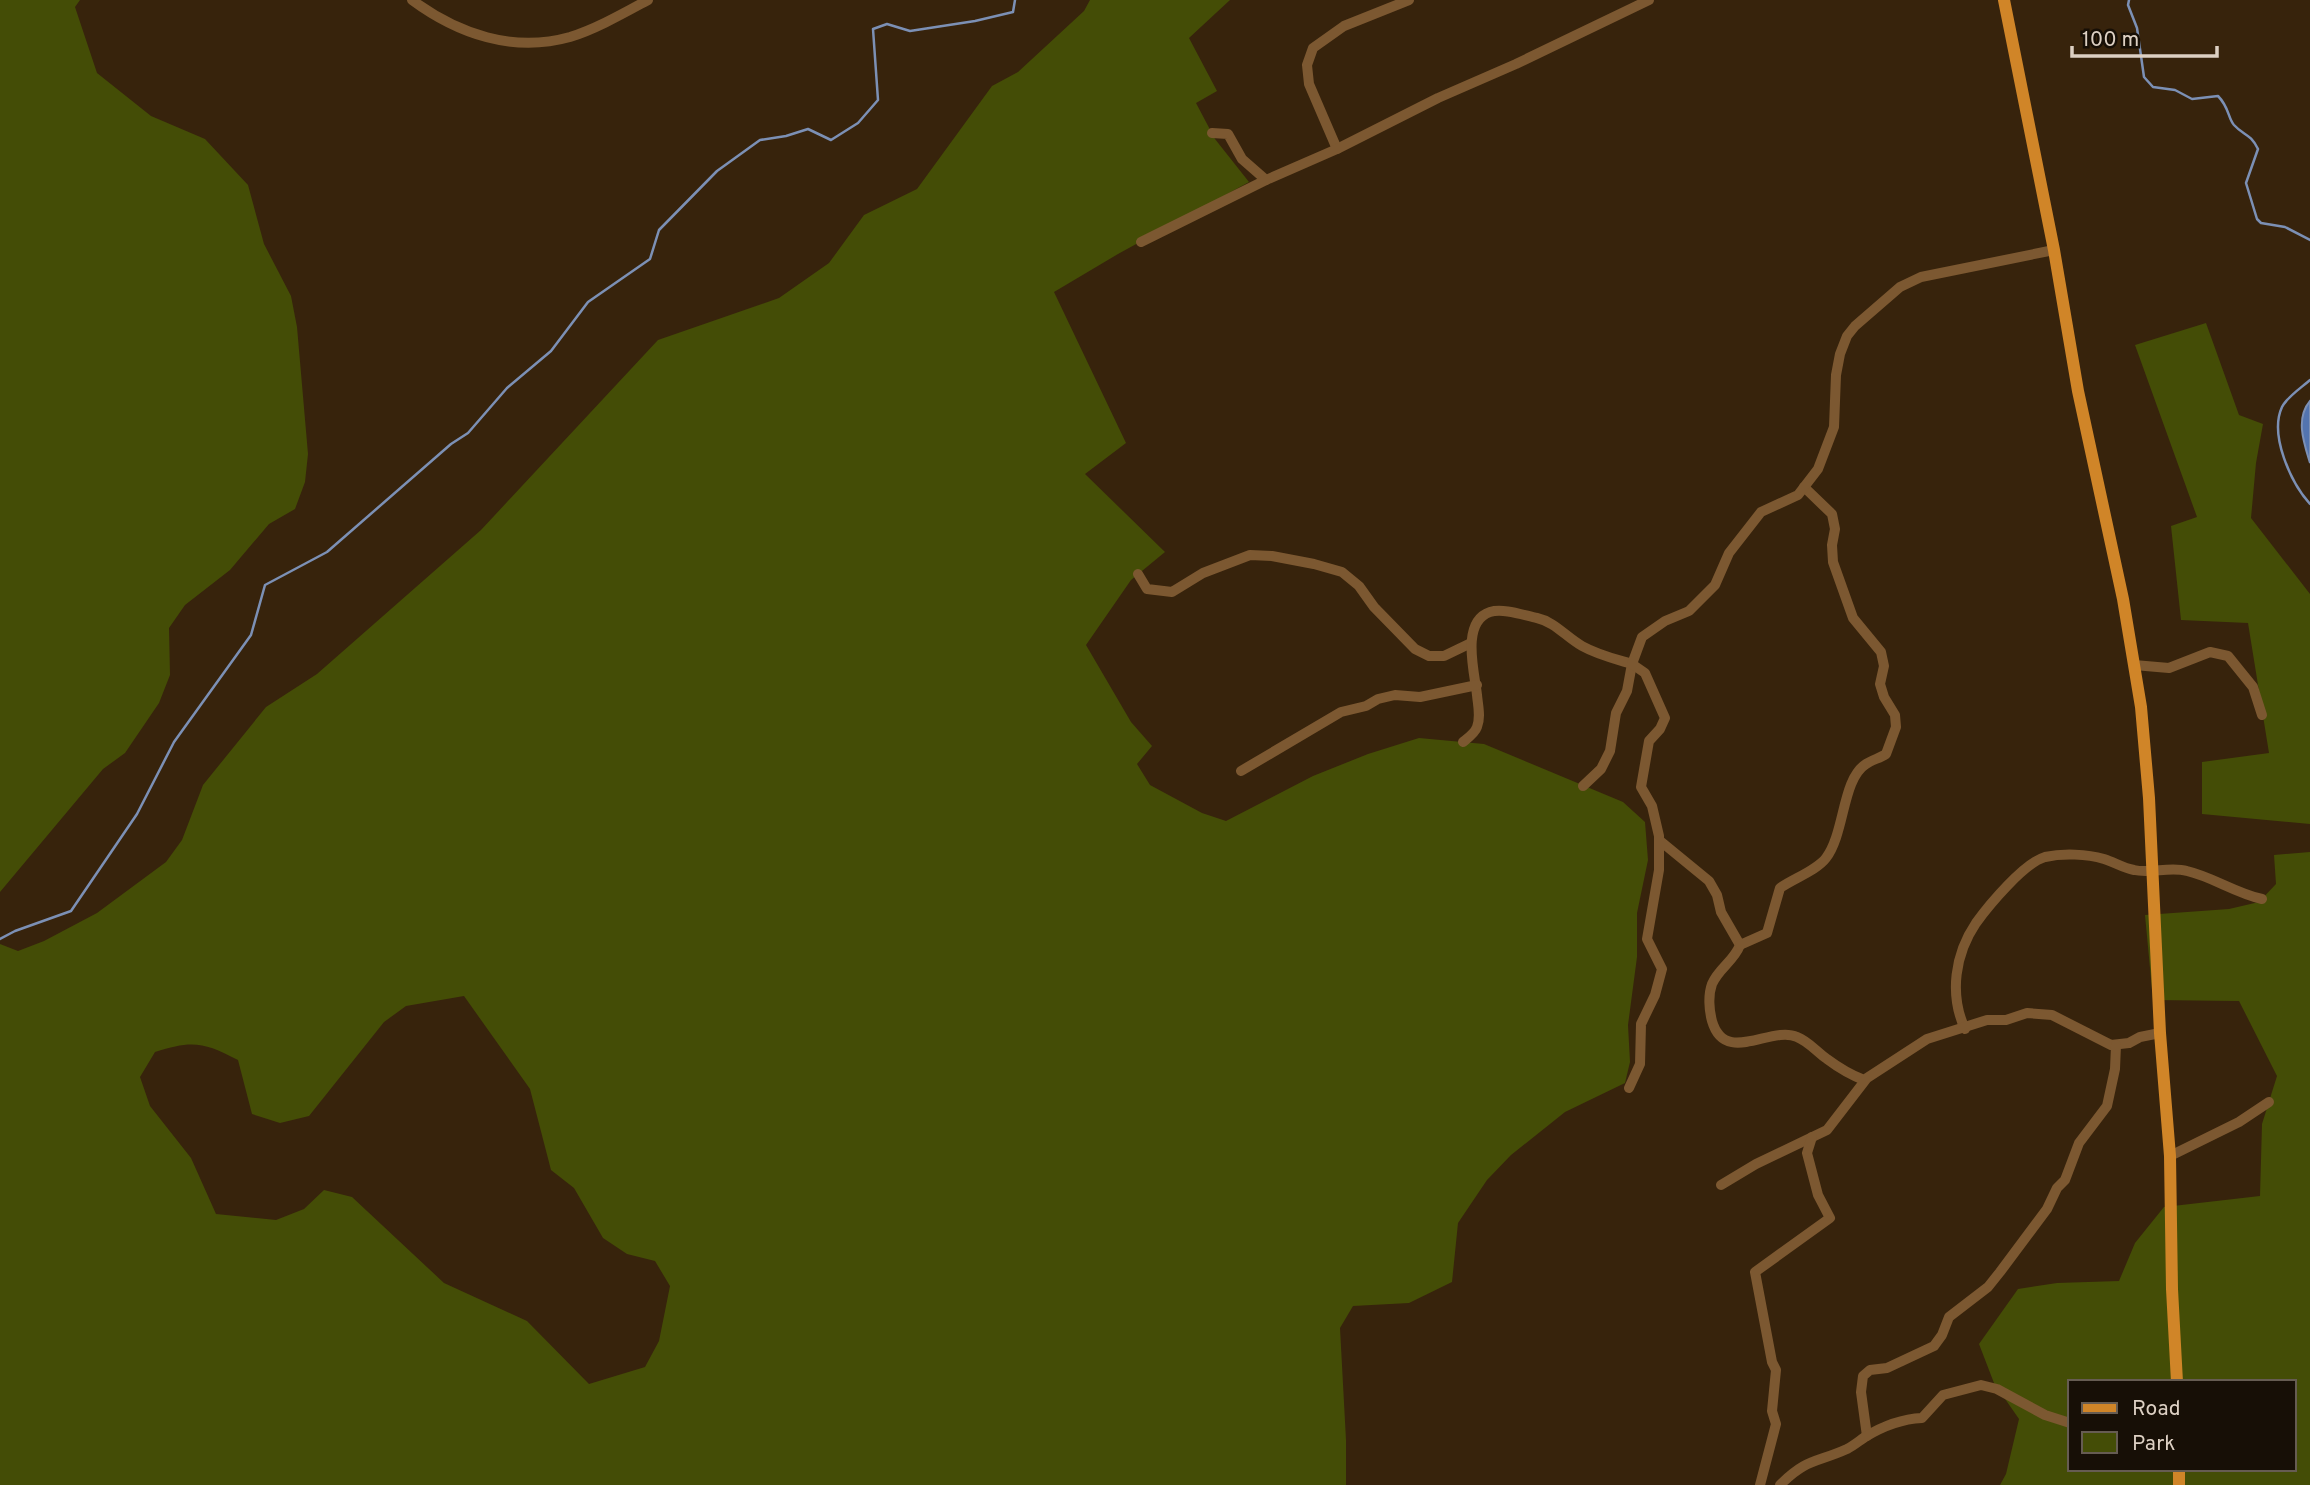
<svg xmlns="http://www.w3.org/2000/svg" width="2310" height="1485" viewBox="0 0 2310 1485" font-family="Overpass,sans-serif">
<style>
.green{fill:#444d06;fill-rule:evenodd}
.water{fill:#5374af;stroke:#7c90b5;stroke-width:2}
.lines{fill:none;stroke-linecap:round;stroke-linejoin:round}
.stream{stroke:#7c90b5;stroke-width:2.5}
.minor{stroke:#7c5831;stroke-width:10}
.major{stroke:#d08528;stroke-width:12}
</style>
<rect width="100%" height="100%" fill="#37230c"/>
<g class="green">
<polygon points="0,0 80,0 75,7 97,73 151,116 205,139 248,185 264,244 291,296 297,327 308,454 305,482 295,509 269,524 230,570 185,605 169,628 170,675 159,703 125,753 103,769 0,892"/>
<path d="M1090,0H1230L1189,38L1217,91L1196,103L1215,139L1249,182L1118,254L1054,292L1126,443L1085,474L1165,552L1131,580L1086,645L1131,722L1152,746L1137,764L1150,785L1202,813L1226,821L1313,776L1368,754L1419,738L1484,744L1623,802L1645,822L1648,860L1637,913V957L1628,1025L1630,1062L1625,1083L1565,1112L1511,1155L1487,1180L1458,1223L1452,1282L1409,1303L1353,1306L1340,1328L1346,1440V1485H0V944L18,951L44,941L97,913L166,862L182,840L203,785L266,707L317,674L481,530L658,340L779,298L829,263L864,215L917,189L992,86L1018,72L1084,11ZM464,996L530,1089L551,1170L574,1188L603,1238L627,1254L655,1261L670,1286L659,1341L645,1367L589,1384L527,1321L444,1283L352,1197L324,1190L304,1209L276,1220L216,1214L191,1158L150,1106L140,1077L155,1052C192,1040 204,1042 238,1060L252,1114L280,1123L309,1116L384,1022L406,1006Z"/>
<polygon points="2206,323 2239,415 2263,424 2256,463 2251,518 2310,594 2310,824 2202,814 2202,762 2269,753 2248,623 2181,620 2171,526 2197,517 2135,345"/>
<path d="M2310,852V1485H2000L2006,1474L2019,1419L1994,1383L1979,1344L2018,1289L2057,1283L2119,1281L2135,1243L2164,1207L2260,1196L2262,1124L2277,1076L2239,1001L2153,1000L2145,915L2229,909L2259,902L2276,884L2274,855ZM2070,1382H2294V1469H2070Z"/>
</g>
<path class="water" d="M2310,401V463C2304,443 2295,419 2310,401Z"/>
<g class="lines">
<g class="stream">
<path d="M2129,0L2128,5L2137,28L2144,77L2153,87L2175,90L2192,99L2218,96C2229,107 2228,118 2234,125C2244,136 2250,133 2258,149L2246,183L2257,219L2261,223L2285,227L2310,240"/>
<path d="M2310,380C2301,388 2287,397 2282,407C2269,435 2291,483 2310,504"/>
<polyline points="0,939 15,931 71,911 137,814 174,742 251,635 265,585 327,552 451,444 468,433 507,388 551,351 588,302 650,259 659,230 717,171 760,140 786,136 808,129 831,140 858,123 878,100 873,29 887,24 910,31 975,21 1013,12 1015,0"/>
</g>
<g class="minor">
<path d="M412,0C458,34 513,53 570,37C596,29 624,13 648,0"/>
<polyline points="1212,133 1228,134 1242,159 1266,180"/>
<polyline points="1337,149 1309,84 1307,65 1313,48 1344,26 1409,0"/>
<polyline points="1141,242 1266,180 1337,149 1438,98 1516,64 1649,0"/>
<polyline points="1138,574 1147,589 1172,592 1203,573 1250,555 1272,556 1314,564 1342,572 1359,586 1374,607 1415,649 1429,656 1444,656 1471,643"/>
<polyline points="2134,665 2169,668 2210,652 2228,656 2253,687 2262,715"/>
<path d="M1463,742C1468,738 1475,733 1477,727C1481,717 1478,706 1477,695C1475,674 1460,622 1490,612C1503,608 1523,615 1537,618C1555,622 1566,637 1582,646C1598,655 1615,659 1632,664L1627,691L1616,713L1610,751L1601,769L1583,786"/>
<polyline points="1241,771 1341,712 1366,706 1378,699 1395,695 1420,697 1477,685"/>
<path d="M1659,840L1709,881L1717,895L1721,912L1740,945C1734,961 1719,968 1712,984C1708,995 1709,1010 1712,1021C1725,1066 1771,1025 1797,1037C1808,1041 1817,1052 1827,1059C1839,1068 1851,1075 1864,1080"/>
<path d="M1740,945L1767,933L1780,888C1794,878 1816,871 1826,858C1845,833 1842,779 1866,764C1872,760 1880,758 1886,754L1896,727L1895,715L1884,697L1880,684L1884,666L1881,652L1853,618L1833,562L1832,545L1835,529L1832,514L1804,487"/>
<path d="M1965,1029C1949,994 1955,954 1976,923C1989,905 2024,863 2045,857C2063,853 2087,854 2104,859C2114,862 2123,868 2134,870C2151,874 2170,866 2187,871C2213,877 2235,893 2262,899"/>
<polyline points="1629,1088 1640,1064 1641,1024 1655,995 1662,969 1647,939 1659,870 1659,836 1652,806 1641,787 1649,741 1660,729 1665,718 1645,673 1632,664 1642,637 1665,621 1689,611 1715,585 1729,553 1761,512 1798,495 1818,469 1834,427 1836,375 1840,354 1847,336 1855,326 1900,287 1921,277 2054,250"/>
<polyline points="2170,1156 2239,1122 2269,1102"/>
<polyline points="1721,1185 1756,1164 1827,1130 1867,1078 1927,1039 1987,1020 2006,1020 2027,1013 2052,1015 2111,1045 2129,1043 2140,1037 2160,1033"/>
<polyline points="1867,1436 1861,1392 1863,1376 1870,1370 1887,1368 1934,1346 1942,1335 1949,1317 1988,1287 2000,1272 2047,1209 2057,1188 2065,1180 2079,1143 2107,1106 2115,1069 2116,1045"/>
<polyline points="1760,1485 1776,1424 1772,1411 1776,1370 1772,1362 1755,1272 1830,1218 1818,1195 1807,1153 1812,1137"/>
<path d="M1780,1485C1807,1458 1816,1463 1847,1449C1853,1446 1859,1441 1865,1437C1883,1426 1900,1419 1922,1418L1943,1395L1981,1385L1997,1389L2045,1415L2070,1423"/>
</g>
<g class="major">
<polyline points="2004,0 2054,250 2078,391 2123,599 2141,707 2149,798 2160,1033 2170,1156 2172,1289 2177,1382"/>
<polyline points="2179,1485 2179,1469"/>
</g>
</g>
<rect x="2068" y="1380" width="228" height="91" fill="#170f06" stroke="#665c52" stroke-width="2"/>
<rect x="2082" y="1403" width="35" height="10" fill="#d08528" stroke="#665c52" stroke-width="2"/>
<text x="2132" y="1415" font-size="21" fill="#ddd0c3">Road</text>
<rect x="2082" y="1432" width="35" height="21" fill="#444d06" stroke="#665c52" stroke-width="2"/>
<text x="2132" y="1450" font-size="21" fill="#ddd0c3">Park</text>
<path d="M2072 46v10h145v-10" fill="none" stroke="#ddd0c3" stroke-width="3.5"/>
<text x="2082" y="46" font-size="21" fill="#ddd0c3" stroke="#170f06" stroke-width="5" paint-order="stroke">100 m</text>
</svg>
